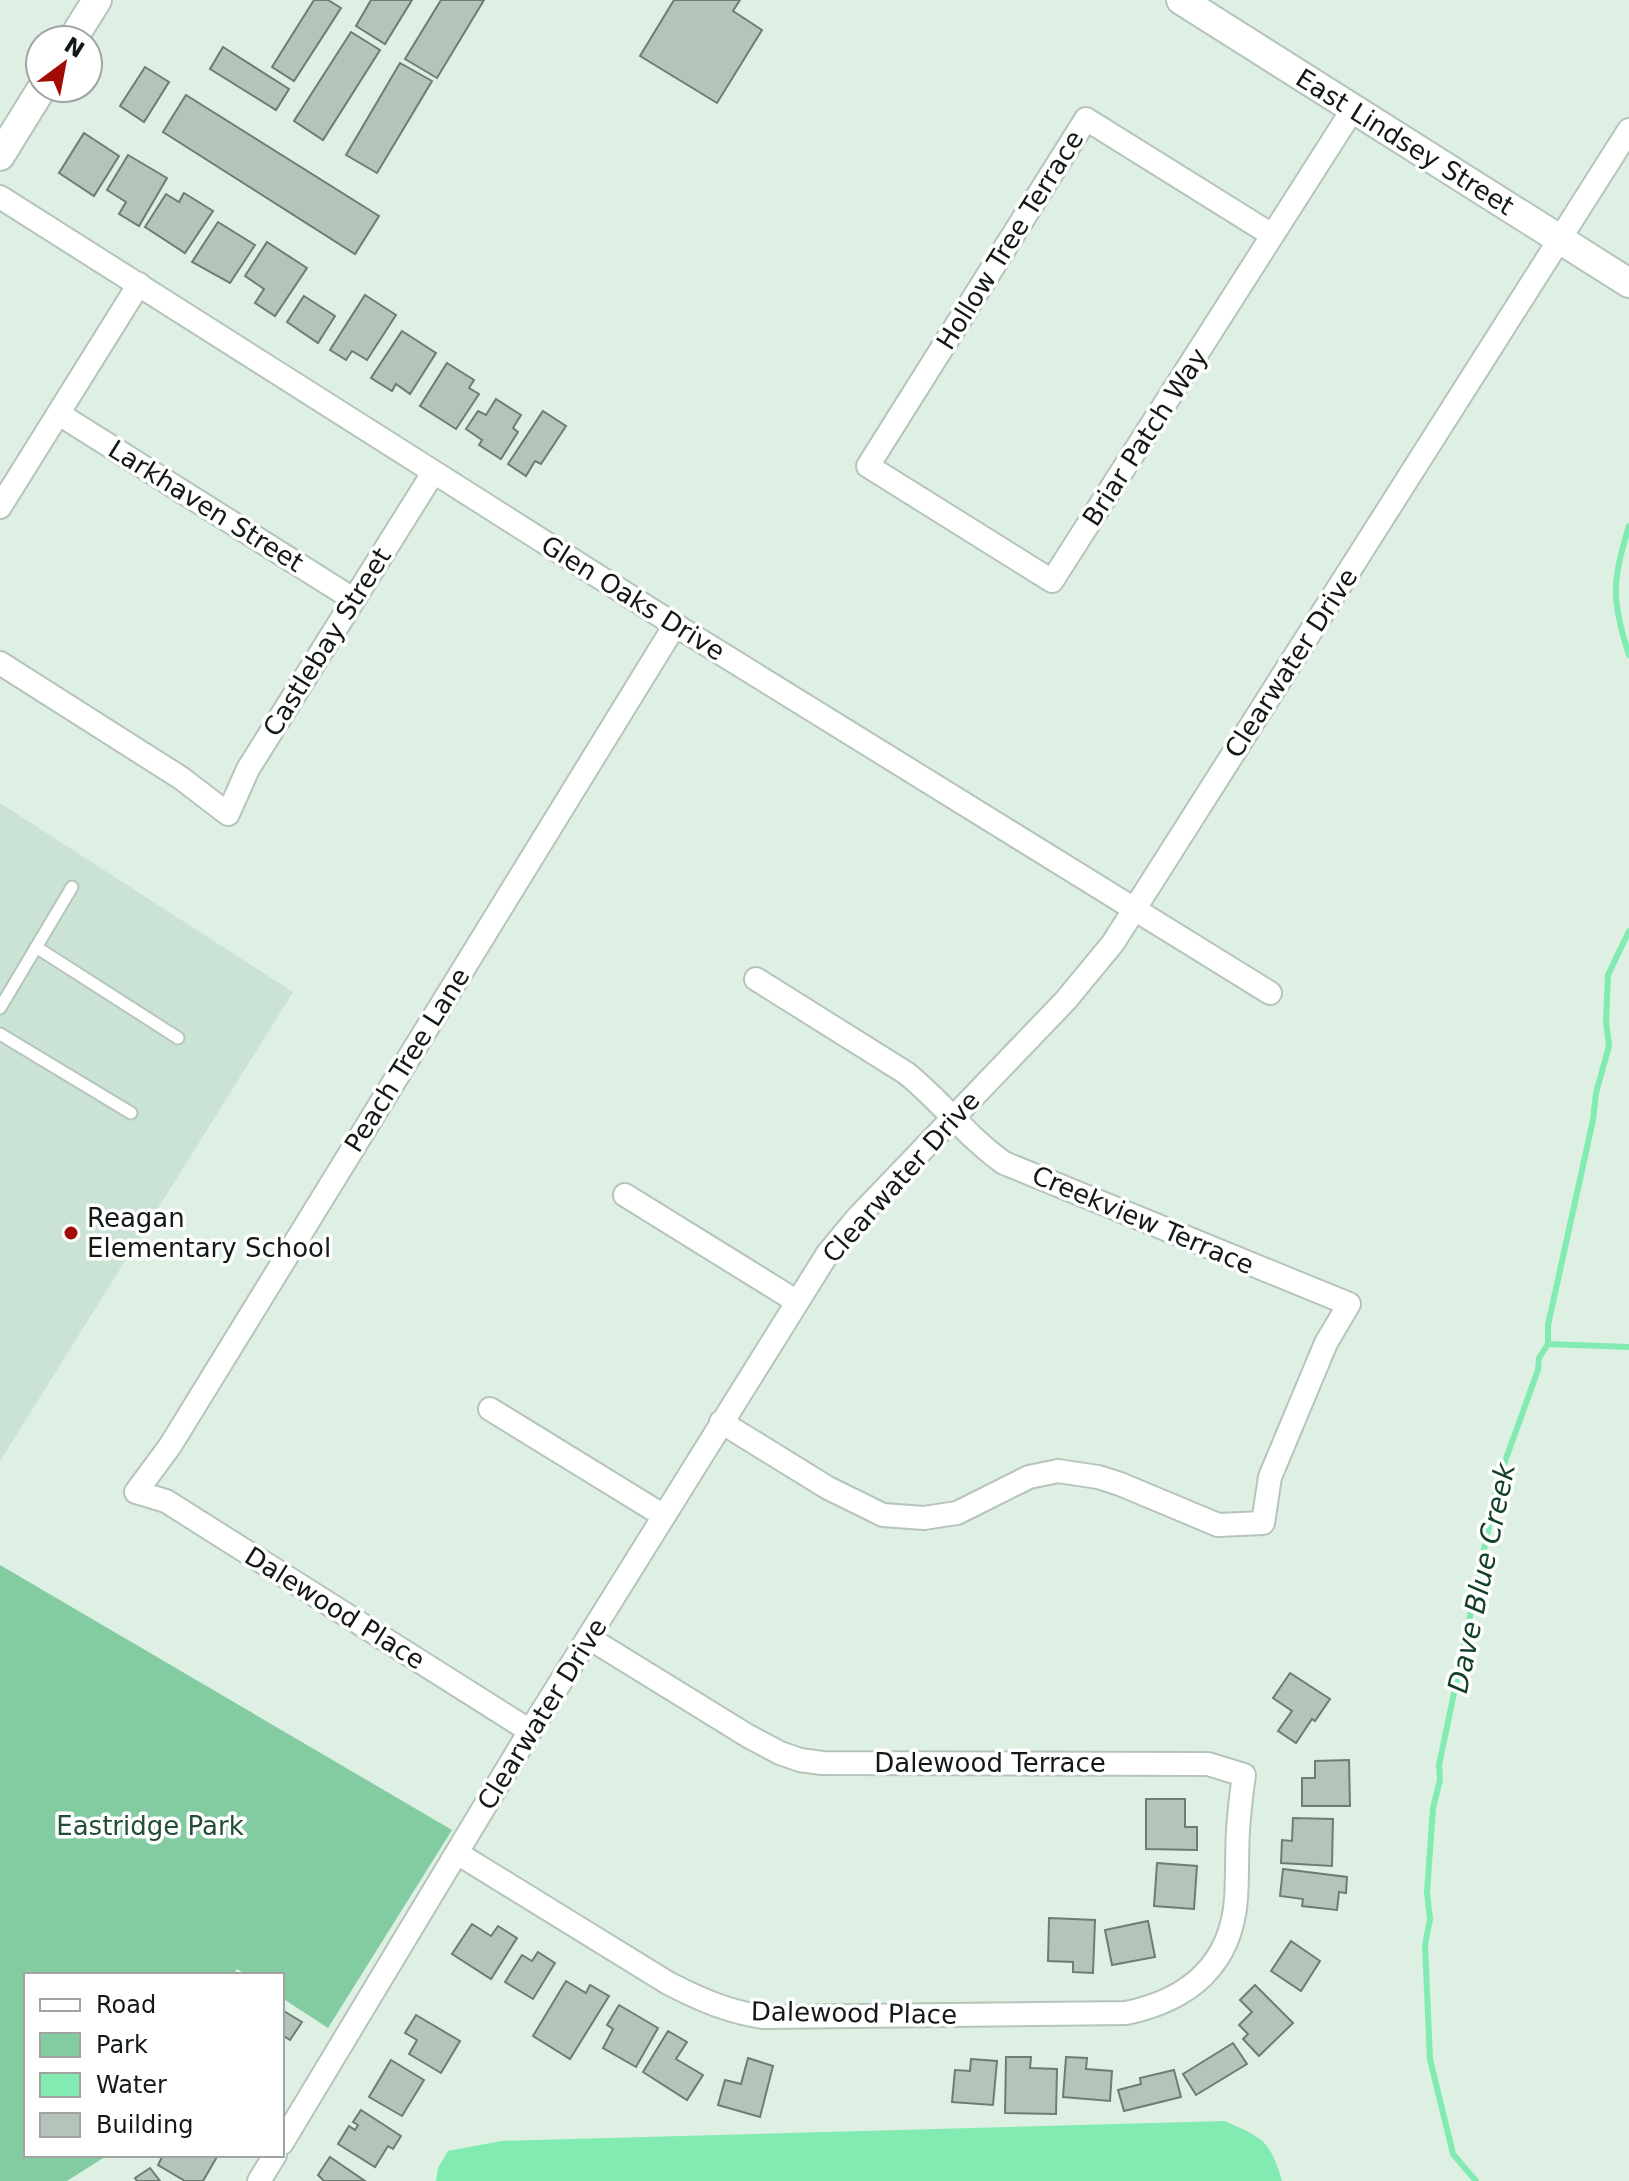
<svg xmlns="http://www.w3.org/2000/svg" width="1629" height="2181" viewBox="0 0 1629 2181" font-family="'DejaVu Sans',sans-serif">
<style>
.built{fill:#cbe3d4}
.green{fill:#83cca2}
.water{fill:#82ebb1}
.lines{fill:none;stroke-linecap:round;stroke-linejoin:round}
.stream{stroke:#82ebb1;stroke-width:6}
.building{fill:#b4c4ba;stroke:#6d7d73;stroke-width:2}
.service-casing{stroke:#b5c5ba;stroke-width:15}
.minor-casing{stroke:#b5c5ba;stroke-width:26}
.tertiary-casing{stroke:#b5c5ba;stroke-width:32}
.service{stroke:#fff;stroke-width:11}
.minor{stroke:#fff;stroke-width:22}
.tertiary{stroke:#fff;stroke-width:28}
.poi-dot{fill:#a30b06;stroke:#fff;stroke-width:3}
.labels{text-anchor:middle;stroke-width:7;stroke-linejoin:round;paint-order:stroke}
.street-label{font-size:26px;fill:#131915;stroke:#fff}
.poi-label{font-size:26px;fill:#131915;stroke:#fff;text-anchor:start}
.park-label{font-size:26px;fill:#224d36;stroke:#fff}
.water-label{font-size:28px;font-style:italic;fill:#134029;stroke:#fff}
</style>
<rect width="100%" height="100%" fill="#deefe4"/>
<polygon class="built" points="0,803 293,992 0,1461"/>
<polygon class="green" points="0,1565 452,1830 328,2028 282,1998 282,1975 247,1975 237,1969 233,1975 26,1975 26,2155 108,2155 67,2181 0,2181"/>
<path class="water" d="M1225,2121C1263,2138 1270,2140 1282,2181H436L438,2168L448,2151L501,2141Z"/>
<g class="lines">
<g class="stream">
<path d="M1629,526C1612,580 1611,600 1629,655"/>
<polyline points="1548,1344 1629,1347"/>
<polyline points="1476,2181 1453,2154 1430,2059 1425,1945 1430,1919 1427,1893 1433,1808 1440,1780 1439,1765 1495,1497 1495,1489 1538,1370 1539,1358 1548,1344 1548,1325 1593,1120 1596,1093 1609,1046 1606,1021 1608,975 1629,931"/>
</g>
</g>
<g class="building">
<polygon points="314,0 328,0 341,8 294,81 272,67"/>
<polygon points="371,0 412,0 385,44 356,26"/>
<polygon points="441,0 484,0 437,78 405,59"/>
<polygon points="674,0 740,0 733,11 762,30 717,103 640,56"/>
<polygon points="351,32 380,50 323,140 294,121"/>
<polygon points="223,47 289,89 276,110 210,69"/>
<polygon points="400,63 432,81 377,173 346,155"/>
<polygon points="145,67 169,82 144,122 120,106"/>
<polygon points="186,95 379,216 355,254 163,132"/>
<polygon points="84,133 119,156 94,196 59,173"/>
<polygon points="128,155 167,178 139,226 119,214 126,202 107,190"/>
<polygon points="184,193 213,211 185,253 145,227 166,194 179,202"/>
<polygon points="218,222 255,245 230,283 192,262"/>
<polygon points="267,242 307,268 275,316 255,303 264,289 245,276"/>
<polygon points="365,295 396,315 367,360 352,351 346,360 330,350"/>
<polygon points="304,296 335,316 318,343 287,322"/>
<polygon points="402,331 436,353 410,394 396,384 392,391 371,378"/>
<polygon points="447,363 474,380 469,388 479,394 456,429 420,406"/>
<polygon points="496,399 521,415 513,428 518,432 501,459 479,445 482,440 466,429 478,411 486,415"/>
<polygon points="543,411 566,426 541,464 535,461 526,476 508,464"/>
<polygon points="1290,1673 1330,1699 1315,1721 1312,1719 1296,1743 1278,1731 1292,1711 1273,1698"/>
<polygon points="1349,1760 1350,1806 1302,1806 1302,1778 1315,1778 1315,1761"/>
<polygon points="1146,1799 1185,1799 1185,1827 1197,1827 1197,1850 1146,1849"/>
<polygon points="1293,1818 1333,1819 1332,1866 1281,1863 1282,1840 1292,1841"/>
<polygon points="1157,1863 1197,1866 1194,1909 1154,1906"/>
<polygon points="1283,1869 1347,1877 1346,1893 1339,1892 1337,1910 1302,1906 1303,1899 1280,1896"/>
<polygon points="1049,1918 1095,1920 1093,1973 1073,1972 1073,1962 1048,1961"/>
<polygon points="1148,1921 1155,1957 1112,1965 1105,1930"/>
<polygon points="472,1924 491,1936 498,1926 517,1938 491,1979 452,1954"/>
<polygon points="1291,1941 1320,1961 1301,1991 1271,1971"/>
<polygon points="538,1952 555,1963 533,1999 505,1982 522,1955 532,1961"/>
<polygon points="566,1981 586,1993 590,1985 609,1996 570,2059 533,2036"/>
<polygon points="1255,1985 1293,2023 1259,2056 1243,2039 1248,2034 1239,2025 1252,2012 1240,2000"/>
<polygon points="619,2005 658,2028 636,2067 603,2048 613,2029 607,2025"/>
<polygon points="282,2010 302,2022 290,2040 282,2035"/>
<polygon points="416,2015 460,2041 441,2073 409,2054 417,2040 405,2033"/>
<polygon points="668,2031 687,2042 676,2059 703,2075 687,2100 643,2072"/>
<polygon points="1233,2043 1247,2064 1196,2095 1183,2074"/>
<polygon points="1006,2057 1031,2057 1030,2068 1057,2069 1056,2114 1005,2113"/>
<polygon points="1066,2057 1087,2058 1086,2069 1112,2071 1110,2101 1063,2097"/>
<polygon points="748,2058 773,2066 760,2117 718,2105 725,2080 741,2084"/>
<polygon points="971,2059 997,2061 993,2105 952,2102 955,2070 970,2071"/>
<polygon points="391,2060 424,2080 402,2116 369,2097"/>
<polygon points="1174,2070 1181,2097 1124,2111 1118,2090 1141,2084 1140,2078"/>
<polygon points="361,2110 401,2136 393,2149 388,2146 375,2167 338,2144 349,2126 355,2130 358,2125 353,2122"/>
<polygon points="163,2155 218,2155 203,2181 185,2181 158,2165"/>
<polygon points="330,2157 365,2181 324,2181 318,2175"/>
<polygon points="150,2168 160,2181 137,2181 135,2178"/>
</g>
<g class="lines">
<defs>
<g id="service">
<polyline points="36,947 178,1038"/>
<polyline points="0,1008 72,887"/>
<polyline points="0,1034 131,1113"/>
</g>
<g id="minor">
<polyline points="0,197 675,625 1270,993"/>
<polyline points="1272,235 1086,119 868,466 1052,581 1353,109"/>
<polyline points="59,414 353,599"/>
<polyline points="0,507 139,284"/>
<polyline points="0,663 181,778 228,814 248,769 433,473"/>
<polyline points="625,1195 796,1301"/>
<polyline points="490,1409 664,1516"/>
<path d="M721,1422L828,1488L883,1515L924,1518L957,1513L1029,1477L1058,1471L1098,1477L1120,1484L1218,1525L1263,1523L1270,1477L1326,1343L1349,1304L1004,1163C967,1137 941,1101 906,1073L756,979"/>
<polyline points="530,1731 166,1501 136,1492 170,1446 675,625"/>
<path d="M457,1853L668,1983C699,1999 728,2012 764,2017L1126,2013C1189,2000 1231,1965 1236,1899C1238,1872 1236,1845 1239,1818C1240,1804 1242,1789 1244,1775L1208,1764L822,1763L800,1760L780,1753L748,1736L589,1638"/>
<polyline points="282,2143 530,1731 828,1253 858,1217 1066,1000 1113,943 1629,130"/>
<polyline points="259,2181 275,2155"/>
</g>
<g id="tertiary">
<polyline points="1181,0 1629,283"/>
<polyline points="72,40 97,0"/>
<polyline points="0,156 42,88"/>
</g>
</defs>
<use href="#service" class="service-casing"/>
<use href="#minor" class="minor-casing"/>
<use href="#tertiary" class="tertiary-casing"/>
<use href="#service" class="service"/>
<use href="#minor" class="minor"/>
<use href="#tertiary" class="tertiary"/>
</g>
<circle class="poi-dot" cx="71" cy="1233" r="8"/>
<g class="labels">
<g class="street-label">
<text transform="translate(1405 142) rotate(32)" y="9">East Lindsey Street</text>
<text transform="translate(1010 240) rotate(-58)" y="9">Hollow Tree Terrace</text>
<text transform="translate(1145 437) rotate(-57)" y="9">Briar Patch Way</text>
<text transform="translate(206 506) rotate(32)" y="9">Larkhaven Street</text>
<text transform="translate(633 598) rotate(32)" y="9">Glen Oaks Drive</text>
<text transform="translate(327 642) rotate(-58)" y="9">Castlebay Street</text>
<text transform="translate(1291 663) rotate(-57)" y="9">Clearwater Drive</text>
<text transform="translate(407 1060) rotate(-58)" y="9">Peach Tree Lane</text>
<text transform="translate(901 1177) rotate(-48)" y="9">Clearwater Drive</text>
<text transform="translate(1143 1220) rotate(23)" y="9">Creekview Terrace</text>
<text transform="translate(335 1608) rotate(32)" y="9">Dalewood Place</text>
<text transform="translate(542 1714) rotate(-58)" y="9">Clearwater Drive</text>
<text x="990" y="1772">Dalewood Terrace</text>
<text transform="translate(854 2013) rotate(1)" y="9">Dalewood Place</text>
</g>
<g class="poi-label">
<text x="87" y="1227">Reagan<tspan x="87" dy="30">Elementary School</tspan></text>
</g>
<g class="park-label">
<text x="150" y="1835">Eastridge Park</text>
</g>
<g class="water-label">
<text transform="translate(1481 1578) rotate(-78)" y="10">Dave Blue Creek</text>
</g>
</g>
<rect x="24" y="1973" width="260" height="184" fill="#ffffff" stroke="#a1a3a1" stroke-width="2"/>
<rect x="40" y="1999" width="40" height="12" fill="#ffffff" stroke="#a1a3a1" stroke-width="2"/>
<text x="96" y="2013" font-size="24" fill="#131915">Road</text>
<rect x="40" y="2033" width="40" height="24" fill="#83cca2" stroke="#a1a3a1" stroke-width="2"/>
<text x="96" y="2053" font-size="24" fill="#131915">Park</text>
<rect x="40" y="2073" width="40" height="24" fill="#82ebb1" stroke="#a1a3a1" stroke-width="2"/>
<text x="96" y="2093" font-size="24" fill="#131915">Water</text>
<rect x="40" y="2113" width="40" height="24" fill="#b4c4ba" stroke="#a1a3a1" stroke-width="2"/>
<text x="96" y="2133" font-size="24" fill="#131915">Building</text>
<g transform="translate(64 64) rotate(32)"><circle r="38" fill="#ffffff" stroke="#a1a3a1" stroke-width="2"/>
<path d="M0-6L14 30L0 20L-14 30Z" fill="#a30b06"/>
<text y="-12" font-size="22" font-weight="bold" text-anchor="middle" fill="#131915">N</text>
</g>
</svg>
